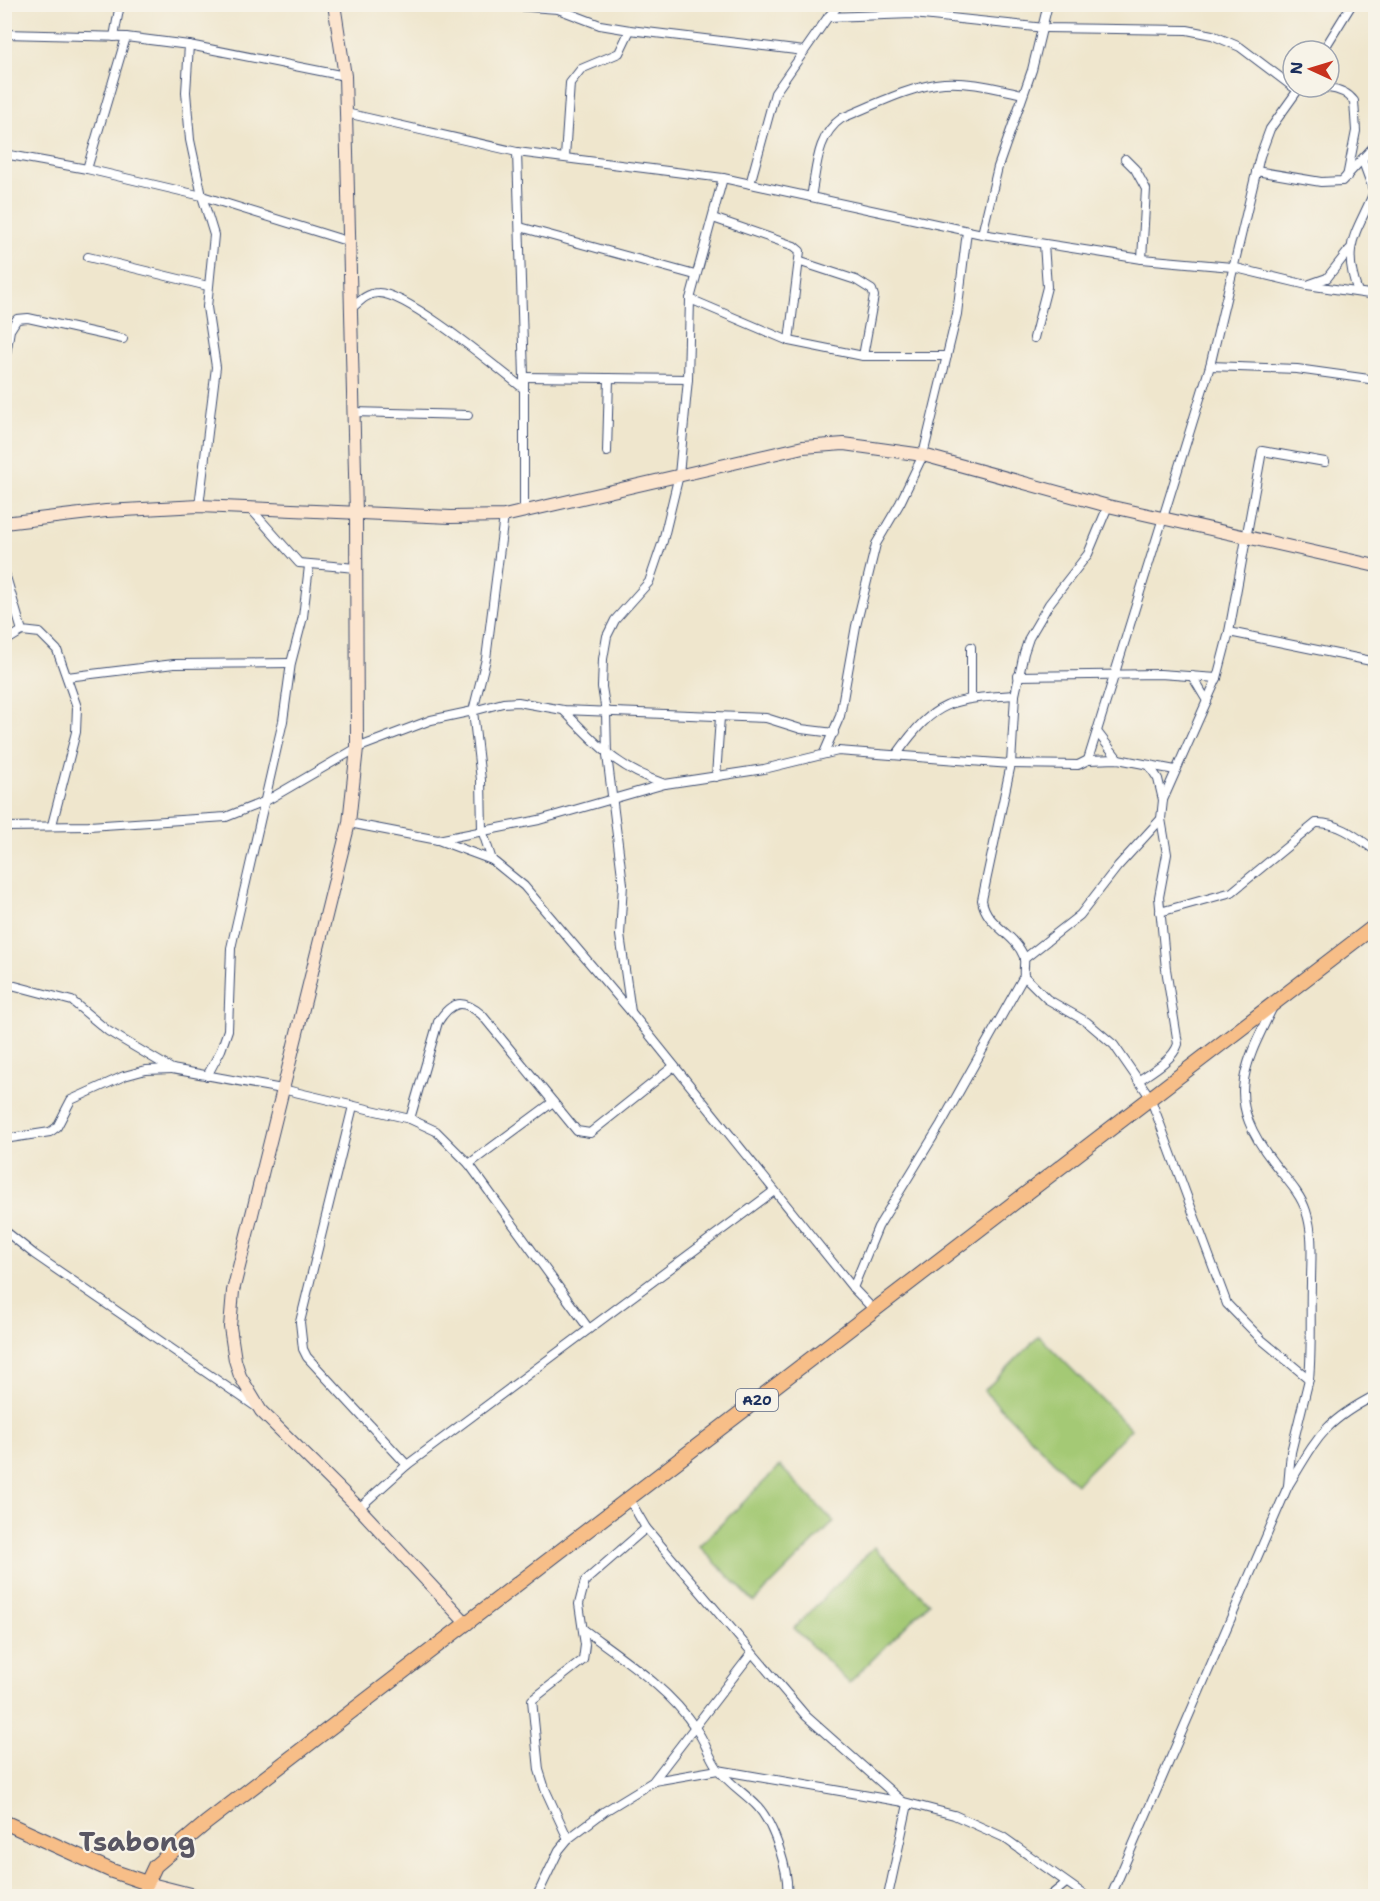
<svg xmlns="http://www.w3.org/2000/svg" width="1380" height="1901" viewBox="0 0 1380 1901" font-family="'Shantell Sans',sans-serif">
<style>
.green{fill:#a4c974;stroke:#607c69;stroke-width:1.5}
.lines{fill:none;stroke-linecap:round;stroke-linejoin:round}
.street-casing{stroke:#3b4a6f;stroke-width:10}
.secondary-casing{stroke:#3b4a6f;stroke-width:14}
.primary-casing{stroke:#3b4a6f;stroke-width:16}
.street{stroke:#fff;stroke-width:8}
.secondary{stroke:#fce5cf;stroke-width:12}
.primary{stroke:#f7be88;stroke-width:14}
.labels{text-anchor:middle;stroke-width:4.5;stroke-linejoin:round;paint-order:stroke}
.shield{fill:#f7f3e8;stroke:#5d6a87;stroke-width:1.5}
.shield-label{font-size:14px;font-weight:bold;fill:#1b2f5e}
.town-label{font-size:27px;font-weight:bold;fill:#595663;stroke:#f7f3e8}
</style>
<rect width="100%" height="100%" fill="#f7f3e8"/>
<filter id="ink" filterUnits="userSpaceOnUse"><feTurbulence type="fractalNoise" baseFrequency=".0167" numOctaves="2"/><feDisplacementMap in="SourceGraphic" scale="12" xChannelSelector="R" yChannelSelector="G"/><feConvolveMatrix kernelMatrix="1 2 1 2 8 2 1 2 1" color-interpolation-filters="sRGB"/></filter>
<filter id="wash" filterUnits="userSpaceOnUse"><feTurbulence type="fractalNoise" baseFrequency=".008" numOctaves="4" result="noise"/><feDisplacementMap in="SourceGraphic" scale="24" xChannelSelector="R" yChannelSelector="G"/><feGaussianBlur stdDeviation="1.35" result="paint"/><feColorMatrix in="noise" values="0 0 0 0 0 0 0 0 0 0 0 0 0 0 0 0 0 1.4 0 .05"/><feComposite in="paint" operator="in"/></filter>
<g filter="url(#wash)">
<rect width="100%" height="100%" fill="#efe6cd"/>
<g class="green">
<polygon points="1039,1336 1131,1429 1076,1484 984,1391"/>
<polygon points="780,1466 834,1522 754,1602 699,1546"/>
<polygon points="874,1547 929,1603 849,1683 794,1628"/>
</g>
</g>
<g filter="url(#ink)">
<g class="lines">
<defs>
<g id="street">
<polyline points="486,4 558,9 600,25 630,30 804,51"/>
<polyline points="828,17 913,14 1045,28 1187,30 1212,35 1240,47 1293,87"/>
<polyline points="4,34 126,37 189,45 345,76"/>
<polyline points="114,37 120,4"/>
<polyline points="189,45 186,92 190,140 202,196 214,235 207,307 216,367 199,506"/>
<polyline points="1323,51 1352,4"/>
<polyline points="346,113 517,152 723,178 982,234 1142,259 1232,267 1307,285 1376,295"/>
<polyline points="517,152 524,377 524,512"/>
<polyline points="4,154 87,169 202,196 350,242"/>
<polyline points="565,157 570,83 581,69 619,53 630,30"/>
<polyline points="1125,159 1135,169 1146,189 1142,259"/>
<polyline points="87,169 126,37"/>
<polyline points="1256,171 1321,182 1342,181 1376,144"/>
<polyline points="750,184 775,93 828,17 840,4"/>
<path d="M811,197C817,168 816,136 842,118C872,106 913,85 944,83C971,81 998,89 1023,94"/>
<polyline points="713,218 794,246 800,251 789,341"/>
<polyline points="520,227 695,275"/>
<polyline points="982,234 998,167 1032,70 1048,4"/>
<polyline points="88,257 208,286"/>
<polyline points="801,262 856,280 872,290 874,296 863,356"/>
<polyline points="1310,284 1327,278 1349,250"/>
<path d="M1358,292C1341,245 1356,235 1374,192L1362,159"/>
<polyline points="690,299 789,341 863,356 947,356"/>
<path d="M351,309C359,302 367,293 378,293C407,292 497,368 524,389"/>
<polyline points="1034,338 1047,287 1044,244"/>
<polyline points="1210,366 1297,369 1376,380"/>
<polyline points="4,367 10,330 17,319 28,318 123,339"/>
<polyline points="524,377 688,379"/>
<polyline points="353,412 468,415"/>
<polyline points="607,452 609,378"/>
<polyline points="250,508 299,563 356,568"/>
<polyline points="4,570 22,631 40,633 57,650 77,707 76,732 52,825"/>
<polyline points="1229,632 1262,451 1325,462"/>
<polyline points="4,642 22,631"/>
<polyline points="971,647 971,698"/>
<polyline points="1018,676 1160,674 1217,678"/>
<polyline points="1192,676 1207,701"/>
<polyline points="67,677 174,664 291,663"/>
<path d="M563,710C599,746 616,768 665,784"/>
<polyline points="1098,733 1118,759"/>
<polyline points="824,753 840,716 856,626 876,544 900,503 923,455 957,314 967,231"/>
<path d="M897,754C935,700 952,699 1015,695"/>
<path d="M1088,760L1210,366L1260,156L1270,129L1298,90C1316,87 1341,84 1354,101L1356,131L1347,177"/>
<polyline points="1149,765 1158,779 1163,800"/>
<polyline points="716,777 720,717"/>
<polyline points="349,823 438,840 492,860 524,886 631,1012 853,1288 874,1310"/>
<polyline points="4,827 89,826 226,817 266,801 357,748 431,720 473,711 486,659 504,516"/>
<polyline points="438,840 539,820 665,784 764,769 838,751 1011,764 1078,765 1088,760 1118,759 1175,770"/>
<polyline points="492,860 482,830 481,780 473,711 503,703 518,702 563,710 766,718 801,729 834,733"/>
<path d="M1160,912L1232,892L1316,823C1339,822 1358,838 1376,851"/>
<polyline points="1024,959 1080,915 1118,866 1161,819"/>
<polyline points="1024,976 1047,999 1087,1022 1114,1045 1150,1097 1227,1304 1262,1340 1309,1379 1291,1452 1288,1486"/>
<polyline points="4,983 72,1001 108,1031 172,1069 282,1089 410,1119 436,1131 469,1164 589,1329"/>
<path d="M1273,1007C1242,1070 1225,1100 1273,1162C1284,1177 1300,1192 1306,1211C1314,1235 1311,1259 1311,1283C1310,1316 1312,1347 1309,1379"/>
<polyline points="631,1012 620,935 623,884 607,755 606,712 602,687 603,659 607,636 615,620 649,582 663,541 679,475 688,379 690,299 723,178"/>
<polyline points="207,1076 221,1050 228,1030 231,948 283,721 291,663 303,617 309,566"/>
<path d="M1138,1081C1151,1072 1173,1060 1178,1044L1166,969L1159,897L1167,854L1161,819L1163,800L1217,678L1229,632L1376,662"/>
<polyline points="353,1106 300,1322 303,1349 307,1357 407,1465"/>
<path d="M410,1119L438,1022C452,1000 463,999 482,1015L577,1131L590,1133L674,1066"/>
<polyline points="4,1139 50,1132 57,1127 71,1100 124,1076 146,1070 172,1069"/>
<polyline points="469,1164 553,1102"/>
<polyline points="4,1230 34,1254 259,1409"/>
<path d="M853,1288L878,1227L941,1124L1024,976C1023,970 1025,963 1024,957C1015,933 986,926 982,900L1011,764L1015,695L1024,653L1029,638L1049,604L1088,554L1108,506"/>
<polyline points="629,1499 646,1528 806,1716 903,1802"/>
<polyline points="359,1508 407,1465 774,1191"/>
<path d="M583,1629C622,1658 669,1688 696,1729C705,1741 709,1757 718,1769C729,1784 746,1794 758,1807C774,1825 790,1873 787,1896"/>
<polyline points="654,1780 751,1654"/>
<polyline points="568,1839 545,1789 539,1770 532,1700 583,1660 585,1645 579,1604 585,1581 646,1528"/>
<polyline points="537,1896 559,1850 568,1839 605,1811 654,1781 718,1770 904,1802 954,1815 1003,1837 1086,1896"/>
<polyline points="888,1896 908,1804"/>
<polyline points="1050,1896 1066,1883"/>
<path d="M1111,1896L1288,1486C1318,1437 1323,1422 1376,1395"/>
</g>
<g id="secondary">
<polyline points="334,4 345,76 346,113 356,513 357,748 349,823 233,1291 230,1327 235,1360 240,1376 261,1411 359,1508 467,1624"/>
<polyline points="4,523 106,511 199,506 451,517 504,516 803,447 844,444 923,455 1108,506 1376,566"/>
<polyline points="145,1896 147,1883 198,1896"/>
</g>
<polyline id="primary" points="4,1822 112,1871 147,1883 155,1866 206,1823 1376,925"/>
</defs>
<use href="#street" class="street-casing"/>
<use href="#secondary" class="secondary-casing"/>
<use href="#primary" class="primary-casing"/>
<use href="#street" class="street"/>
<use href="#secondary" class="secondary"/>
<use href="#primary" class="primary"/>
</g>
</g>
<g class="labels">
<rect class="shield" x="736" y="1389" width="42" height="22" rx="4.5"/>
<g class="shield-label">
<text x="757" y="1405">A20</text>
</g>
<g class="town-label">
<text x="137" y="1851">Tsabong</text>
</g>
</g>
<rect width="1380" height="1901" fill="none" stroke="#f7f3e8" stroke-width="24"/>
<g transform="translate(1311 69) rotate(274)"><circle r="28" fill="#f7f3e8" stroke="#9fa5b1" stroke-width="1.5"/>
<path d="M0-4.5L10 22L0 15L-10 22Z" fill="#c8321e"/>
<text y="-9" font-size="16" font-weight="bold" text-anchor="middle" fill="#1b2f5e">N</text>
</g>
</svg>
